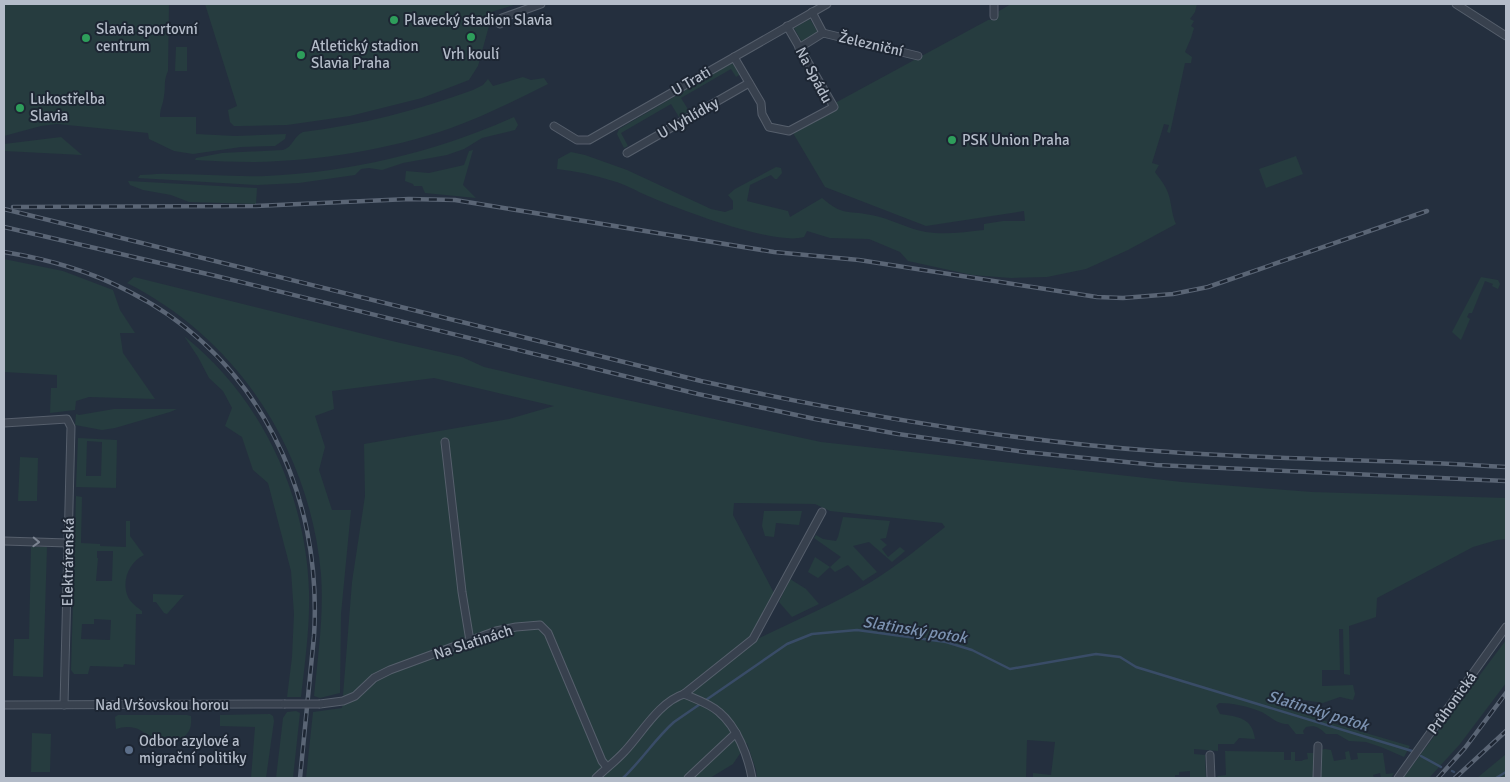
<svg xmlns="http://www.w3.org/2000/svg" width="1510" height="782" viewBox="0 0 1510 782" font-family="Signika,sans-serif">
<style>
.green{fill:#263c3f;fill-rule:evenodd}
.lines{fill:none;stroke-linecap:round;stroke-linejoin:round}
.stream{stroke:#394c67;stroke-width:2.5}
.minor-casing{stroke:#565f6c;stroke-width:9}
.minor{stroke:#38414e;stroke-width:7}
.rail-casing{stroke:#5a6575;stroke-width:4.5}
.rail{stroke:#1d2633;stroke-width:2.5;stroke-dasharray:8;stroke-linecap:butt}
.minor-bridge-casing{stroke:#565f6c;stroke-width:9;stroke-linecap:butt}
.minor-bridge{stroke:#38414e;stroke-width:7}
.oneway{stroke:#7c8592}
.leisure-dot{fill:#2e9e5b;stroke:#1d2633;stroke-width:2}
.service-dot{fill:#5c6f8a;stroke:#1d2633;stroke-width:2}
.labels{text-anchor:middle;stroke-width:4;stroke-linejoin:round;paint-order:stroke}
.poi-label{font-size:15px;fill:#b4bcc9;stroke:#1d2633;text-anchor:start}
.street-label{font-size:15px;fill:#b4bcc9;stroke:#1d2633}
.water-label{font-size:16px;font-style:italic;fill:#7c92b1;stroke:#1d2633}
</style>
<rect width="100%" height="100%" fill="#242f3e"/>
<g class="green">
<path d="M4,4H169L168,71C163,82 166,86 164,96C163,105 160,108 160,117H196V134L235,136L286,134L285,139L275,146L241,147L193,154L174,151L149,139L148,133L57,124L41,126L4,136Z"/>
<polygon points="205,4 517,4 488,13 490,22 478,66 469,80 422,98 350,116 287,125 239,126 234,126 230,122 228,110 237,106"/>
<path d="M1011,4H1197L1195,12L1190,19L1194,21L1191,26L1194,28L1191,38L1185,52L1192,57L1191,63H1185L1170,133L1167,132L1169,125L1164,124L1152,163L1159,165L1155,172C1160,179 1166,186 1168,193C1172,204 1171,213 1176,224L1128,250L1086,269L1047,277L1011,278L972,275L908,261L900,252L869,239L830,238L807,231L804,237C775,246 678,209 648,196C636,191 625,184 613,181C595,175 576,171 557,169L558,159L571,152L585,155L627,170L711,209L725,212L733,209V201L728,195L735,189L776,167L781,168L782,173L777,179H775L771,175L750,185L747,201L788,211L790,217L822,198C843,216 846,210 871,215C890,218 907,229 926,232C945,235 965,232 984,230V224L1003,221H1025L1024,211L926,226L825,187L793,133L838,109L835,103L988,20H996L999,11Z"/>
<polygon points="810,19 818,33 802,42 794,28"/>
<polygon points="176,47 187,47 187,71 175,71"/>
<polygon points="732,63 740,73 739,75 736,77 731,69 681,98 689,111 679,117 671,104 621,133 628,146 624,148 617,134 619,129"/>
<path d="M523,77L531,80L544,78L548,84C516,100 484,116 451,128C388,150 319,161 253,162C234,162 215,161 195,160L196,158L222,153L283,150C293,147 293,137 303,132C361,125 418,110 473,90L483,85L488,79L493,86Z"/>
<path d="M514,117L518,125L515,130L482,138L464,149L447,155L403,163L382,170L369,168L361,169L355,175L299,183L257,185L138,178L140,175C149,175 158,173 167,174C200,174 233,177 266,176C352,172 436,152 514,117Z"/>
<polygon points="61,137 82,155 4,151 4,144"/>
<polygon points="473,150 463,185 476,198 425,193 422,186 414,186 413,184 405,181 406,171 429,173 464,165 469,151"/>
<polygon points="1296,156 1303,174 1266,188 1259,169"/>
<polygon points="128,181 257,188 256,204 189,202 171,195 143,190 130,185"/>
<polygon points="4,259 63,271 113,290 120,310 135,333 120,333 123,353 155,399 89,397 76,401 75,410 50,413 51,388 57,388 57,375 4,372"/>
<path d="M134,277L392,341L462,357L484,367L599,394L821,442L1182,482L1312,492L1506,498V539L1497,540L1473,547L1377,598L1376,617L1349,626L1350,675L1344,674L1343,629H1339L1340,670H1322V686L1353,685L1355,694L1353,700L1340,697L1323,703L1297,699L1292,702L1294,705L1315,710V718L1410,746L1404,757L1381,747L1366,742L1349,741L1337,734H1326C1319,727 1315,725 1306,727L1303,731L1304,734H1296L1288,724C1275,724 1270,715 1259,711C1247,706 1232,703 1219,703L1216,706L1220,714C1238,717 1252,717 1255,739L1239,738L1234,744H1218V751L1194,749V754L1205,755L1206,778H1190V771L1179,772V775H1175V778H1033V773L1051,775L1055,742L1027,740L1026,778H757L756,770L747,743L733,764L710,778H306L313,712L342,708L352,582L365,496L364,444L509,419L554,406L434,378L332,391L334,409L315,416L325,447L319,470L332,510H351L341,614L340,693L320,698L314,696C318,655 324,615 321,574C310,451 238,339 127,283ZM734,503L815,504L830,511L942,523L945,527C921,546 897,566 871,582C834,604 795,621 757,639L775,595L733,515Z"/>
<polygon points="1481,277 1498,280 1500,284 1498,289 1492,286 1493,284 1485,281 1472,313 1469,313 1467,317 1470,319 1461,340 1452,332"/>
<path d="M184,336C261,397 306,494 309,591C310,626 305,662 301,697H287L292,657L294,614L291,571L268,483L253,470L242,437L225,426L232,408L223,391L209,378L198,357Z"/>
<polygon points="114,409 177,409 170,412 115,428 102,430 75,425 76,414 79,415"/>
<path d="M78,438L117,440L116,488L76,487ZM87,441L102,442L101,476H86Z"/>
<polygon points="20,457 38,458 37,501 18,501"/>
<path d="M76,496L82,497L81,543L100,544V546L126,547V521H130V536L144,555C129,562 121,581 128,597C131,603 137,607 142,611V614H136L135,665L124,664L123,667L90,666L88,674H74L71,670ZM97,551H113L112,581H96L98,558H97ZM94,619L111,620L110,640L81,639L82,624H94Z"/>
<polygon points="764,511 802,511 799,525 776,523 774,537 765,536 762,526"/>
<polygon points="843,517 890,521 886,538 880,539 887,545 882,549 888,557 900,547 905,551 892,562 869,542 853,546 877,572 863,581 848,565 835,572 830,567 818,578 808,572 815,557 830,567 841,557 814,538 816,535 823,539 836,541 838,537"/>
<polygon points="31,547 47,547 43,677 13,676 14,639 29,639"/>
<polygon points="790,579 806,589 819,604 792,617 779,602"/>
<polygon points="153,594 184,595 167,614 164,613 156,602 153,602"/>
<polygon points="1506,640 1506,683 1460,744 1429,778 1403,778"/>
<polygon points="296,711 300,713 293,778 276,778 283,718 287,712"/>
<polygon points="270,714 273,716 274,721 266,778 251,778 255,727 220,726 220,715"/>
<path d="M118,715H187L191,716C194,744 168,743 149,735C144,733 140,729 135,728C128,726 122,727 116,729L115,717Z"/>
<polygon points="32,733 51,734 50,772 31,772"/>
<polygon points="1325,749 1331,750 1334,761 1346,759 1345,752 1349,751 1351,760 1358,759 1357,753 1383,753 1386,774 1394,773 1391,778 1381,778 1380,773 1373,775 1374,778 1320,778 1320,750"/>
<polygon points="1225,751 1284,752 1284,760 1291,760 1291,752 1295,752 1295,761 1302,761 1303,760 1308,759 1307,753 1314,753 1314,778 1216,778 1218,776 1226,775"/>
<polygon points="1506,754 1506,778 1477,778"/>
</g>
<g class="lines">
<g class="stream">
<polyline points="1421,756 1441,767"/>
<polyline points="1452,771 1454,772"/>
<path d="M623,778C641,761 655,739 674,722L774,653L787,644L812,634L857,630L946,642L972,650L1010,669L1096,654L1120,657L1136,667L1412,751"/>
<polyline points="1496,778 1506,772"/>
</g>
<defs>
<g id="minor">
<polyline points="1456,4 1506,36"/>
<polyline points="994,16 994,4"/>
<polyline points="500,24 502,18 541,4"/>
<polyline points="823,33 918,56"/>
<polyline points="799,48 823,33 812,12"/>
<polyline points="734,57 761,103 762,114 769,127 789,131 834,107 787,26"/>
<polyline points="554,126 577,140 589,140 827,4"/>
<polyline points="627,153 749,83"/>
<polyline points="4,423 67,419 71,427 64,705"/>
<polyline points="445,442 462,592 470,641"/>
<polyline points="4,541 68,543"/>
<path d="M684,694C695,699 709,703 719,712C737,727 748,756 752,778"/>
<polyline points="320,704 343,701 355,696 374,678 390,670 496,631 516,627 540,625 548,633 602,761 607,767"/>
<polyline points="4,705 284,704"/>
<polyline points="1210,755 1211,778"/>
<path d="M596,778C605,769 616,761 625,751C642,733 659,702 684,694L753,639L822,512"/>
<polyline points="688,778 736,733"/>
<polyline points="1317,778 1318,746"/>
<polyline points="1398,778 1506,627"/>
</g>
</defs>
<use href="#minor" class="minor-casing"/>
<use href="#minor" class="minor"/>
<defs>
<g id="rail">
<polyline points="13,207 256,206 409,199 455,200 774,252 859,260 1097,297 1123,298 1173,294 1208,287 1427,211"/>
<path d="M4,209L701,381C851,414 1002,440 1156,451C1272,460 1390,459 1506,467"/>
<polyline points="4,227 216,276 698,394 815,419 898,434 1025,452 1156,465 1506,481"/>
<path d="M4,252C48,259 90,271 130,292C259,358 323,494 314,636L300,778"/>
<polyline points="1438,778 1465,748 1506,693"/>
<polyline points="1455,778 1506,731"/>
</g>
</defs>
<use href="#rail" class="rail-casing"/>
<use href="#rail" class="rail"/>
<defs>
<polyline id="minor-bridge" points="284,704 320,704"/>
</defs>
<use href="#minor-bridge" class="minor-bridge-casing"/>
<use href="#minor-bridge" class="minor-bridge"/>
</g>
<defs><path id="oneway-chevron" d="M-2-3.5L2.5 0L-2 3.5" fill="none" stroke-width="1.6" stroke-linecap="round" stroke-linejoin="round" transform="scale(1.25)"/></defs>
<use class="oneway" href="#oneway-chevron" transform="translate(36 542) rotate(2)"/>
<g class="leisure-dot">
<circle cx="394" cy="20" r="5"/>
<circle cx="471" cy="37" r="5"/>
<circle cx="86" cy="38" r="5"/>
<circle cx="301" cy="55" r="5"/>
<circle cx="20" cy="108" r="5"/>
<circle cx="952" cy="140" r="5"/>
</g>
<circle class="service-dot" cx="129" cy="750" r="5"/>
<g class="labels">
<g class="poi-label">
<text x="404" y="25">Plavecký stadion Slavia</text>
<text x="96" y="34">Slavia sportovní<tspan x="96" dy="17">centrum</tspan></text>
<text x="311" y="51">Atletický stadion<tspan x="311" dy="17">Slavia Praha</tspan></text>
<text x="471" y="59" text-anchor="middle">Vrh koulí</text>
<text x="30" y="104">Lukostřelba<tspan x="30" dy="17">Slavia</tspan></text>
<text x="962" y="145">PSK Union Praha</text>
<text x="139" y="746">Odbor azylové a<tspan x="139" dy="17">migrační politiky</tspan></text>
</g>
<g class="street-label">
<text transform="translate(871 44) rotate(13)" y="5">Železniční</text>
<text transform="translate(814 75) rotate(62)" y="5">Na Spádu</text>
<text transform="translate(691 81) rotate(-30)" y="5">U Trati</text>
<text transform="translate(688 118) rotate(-30)" y="5">U Vyhlídky</text>
<text transform="translate(68 562) rotate(-89)" y="5">Elektrárenská</text>
<text transform="translate(473 642) rotate(-18)" y="5">Na Slatinách</text>
<text transform="translate(1452 703) rotate(-54)" y="5">Průhonická</text>
<text x="162" y="710">Nad Vršovskou horou</text>
</g>
<g class="water-label">
<text transform="translate(915 629) rotate(9)" y="6">Slatinský potok</text>
<text transform="translate(1318 710) rotate(17)" y="6">Slatinský potok</text>
</g>
</g>
<rect width="1510" height="782" fill="none" stroke="#b4bcc9" stroke-width="10"/>
</svg>
